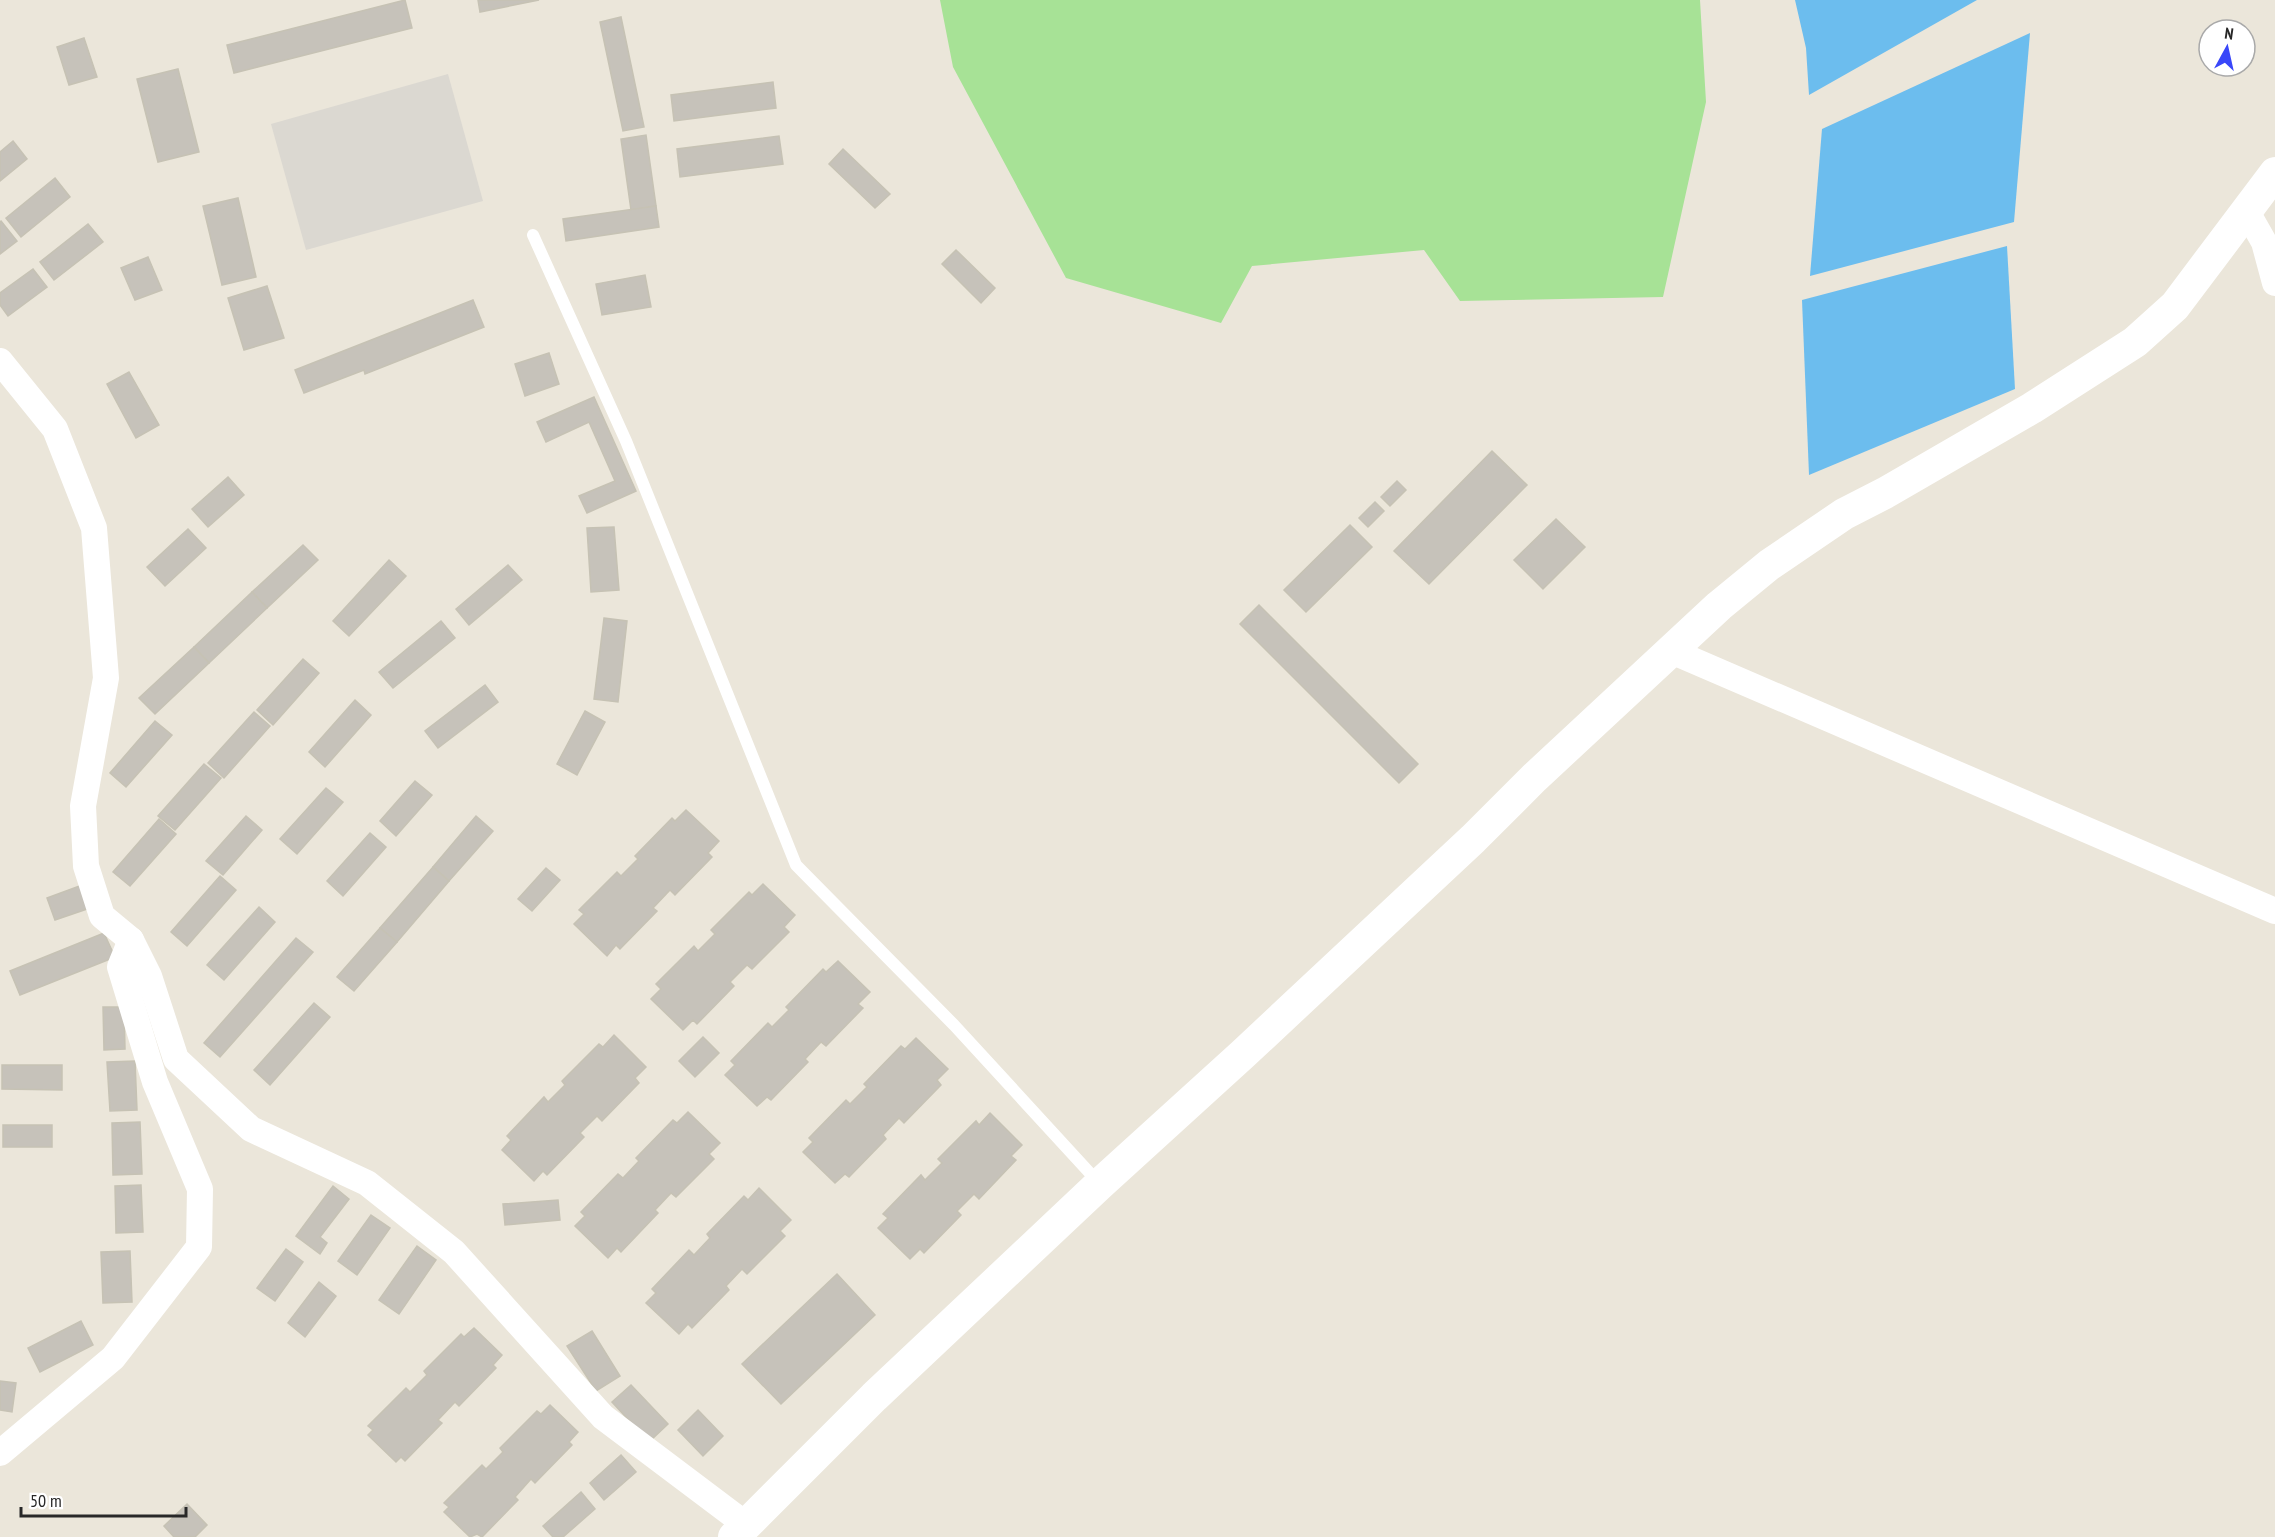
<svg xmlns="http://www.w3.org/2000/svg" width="2275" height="1537" viewBox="0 0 2275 1537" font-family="'PT Sans Narrow',sans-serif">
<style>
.green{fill:#a7e296}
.plaza{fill:#dbd8d1}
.water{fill:#6cbdee}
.building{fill:#c6c2ba;stroke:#c6c2b4;stroke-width:1.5}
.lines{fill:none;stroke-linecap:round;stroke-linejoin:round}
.service{stroke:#fff;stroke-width:12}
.minor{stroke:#fff;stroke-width:26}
.tertiary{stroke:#fff;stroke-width:32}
</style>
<rect width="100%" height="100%" fill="#ebe6da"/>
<polygon class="green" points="940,0 1700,0 1706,102 1663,297 1460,301 1424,250 1252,266 1221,323 1066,278 953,67"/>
<polygon class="plaza" points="448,74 483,201 306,250 271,124"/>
<g class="water">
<polygon points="1795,0 1977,0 1809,95 1806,48"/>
<polygon points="2030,33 2014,222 1810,276 1822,129"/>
<polygon points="2007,246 2015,389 1809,475 1802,300"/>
</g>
<g class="building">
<polygon points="405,0 412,28 234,73 227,45"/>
<polygon points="478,0 539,0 480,12"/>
<polygon points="621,17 644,127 623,131 600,22"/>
<polygon points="84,38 97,77 69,85 57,47"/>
<polygon points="178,69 199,152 158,162 137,79"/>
<polygon points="773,82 776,108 674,121 671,95"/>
<polygon points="646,135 656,206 631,210 621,139"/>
<polygon points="779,136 783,164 680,177 677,149"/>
<polygon points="13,141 27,159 0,181 0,152"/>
<polygon points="843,149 890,194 875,208 829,164"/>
<polygon points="55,178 70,197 21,237 6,218"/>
<polygon points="238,198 256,277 222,285 203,206"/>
<polygon points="656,206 659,227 566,241 563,219"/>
<polygon points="1,221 17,241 0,254 0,222"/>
<polygon points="88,224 103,242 54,280 40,262"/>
<polygon points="956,250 995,288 981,303 942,264"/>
<polygon points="148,257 162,290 135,300 121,268"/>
<polygon points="33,269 47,287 8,316 0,305 0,293"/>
<polygon points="645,275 651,307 602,315 596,284"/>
<polygon points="267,286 284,338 244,350 228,298"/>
<polygon points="473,300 484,327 365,374 364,370 304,393 295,370"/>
<polygon points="549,353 559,384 525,396 515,364"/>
<polygon points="129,372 159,425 136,438 107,384"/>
<polygon points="594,397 636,491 587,513 579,496 615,481 589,422 546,442 537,422"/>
<polygon points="1492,451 1527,485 1429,584 1394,551"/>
<polygon points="228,477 244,495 208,527 192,509"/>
<polygon points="1397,481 1406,490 1390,506 1381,497"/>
<polygon points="1375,502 1384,511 1368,527 1359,518"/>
<polygon points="1556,519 1585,547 1543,589 1514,560"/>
<polygon points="1350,525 1372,547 1306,612 1284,590"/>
<polygon points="614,527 619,590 591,592 587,528"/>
<polygon points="188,529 206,548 165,586 147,567"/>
<polygon points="303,545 318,560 267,608 252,592"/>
<polygon points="389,560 406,576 349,636 333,621"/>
<polygon points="508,565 522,580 469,625 456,609"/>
<polygon points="252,592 267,608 209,663 194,647"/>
<polygon points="1259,605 1418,764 1399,783 1240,624"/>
<polygon points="604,618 627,621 618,702 594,699"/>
<polygon points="441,621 455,638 393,688 379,672"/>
<polygon points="194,647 209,663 155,714 139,698"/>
<polygon points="303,659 319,673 273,725 257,710"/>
<polygon points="485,685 498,702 438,748 425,731"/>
<polygon points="355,700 371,715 325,767 309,752"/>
<polygon points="585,711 605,722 577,775 557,764"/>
<polygon points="254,712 270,726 224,778 208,763"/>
<polygon points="155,721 172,735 126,787 110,773"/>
<polygon points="204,764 221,778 175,830 158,816"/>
<polygon points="415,781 432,795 396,836 380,821"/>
<polygon points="326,788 343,802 297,854 280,839"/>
<polygon points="686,810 719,841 708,853 712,857 675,895 670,890 653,908 657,911 620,949 616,945 607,956 574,924 584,914 579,910 617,872 621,876 638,859 635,856 672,818 675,821"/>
<polygon points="246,816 262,830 223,875 206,861"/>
<polygon points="476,816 493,831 449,881 433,867"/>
<polygon points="159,819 176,834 130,886 113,872"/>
<polygon points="370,833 386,847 343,896 327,881"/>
<polygon points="433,867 449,881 397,942 380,928"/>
<polygon points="546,868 560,880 532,911 518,899"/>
<polygon points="220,876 236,890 187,946 171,932"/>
<polygon points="85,884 93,907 55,920 47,898"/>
<polygon points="763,884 795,915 784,927 789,932 752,969 747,965 730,982 734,986 697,1024 693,1020 683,1030 651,999 661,989 656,984 694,946 698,951 715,934 711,930 749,892 752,895"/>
<polygon points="259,907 275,922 224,980 207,965"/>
<polygon points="380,928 397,942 354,991 337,977"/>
<polygon points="104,933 115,957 20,995 10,971"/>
<polygon points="296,938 313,952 220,1057 204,1043"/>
<polygon points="838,961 870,992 858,1004 863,1008 826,1046 821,1042 805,1059 808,1062 771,1100 767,1097 757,1106 725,1075 735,1065 731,1061 768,1023 772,1027 789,1010 786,1007 823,969 826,972"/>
<polygon points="314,1003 330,1017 270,1085 254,1070"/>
<polygon points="103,1007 124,1007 125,1049 104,1050"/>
<polygon points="614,1035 646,1067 635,1078 639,1083 602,1121 597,1116 580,1133 584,1137 547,1175 543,1171 534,1181 502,1150 511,1140 507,1136 544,1097 548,1102 565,1085 562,1081 599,1044 603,1047"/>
<polygon points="703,1037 719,1053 695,1077 679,1061"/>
<polygon points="916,1038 948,1069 937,1080 941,1085 904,1123 899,1118 883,1135 886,1139 849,1177 845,1174 835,1183 803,1152 813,1142 809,1138 846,1100 850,1104 867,1087 864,1084 901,1046 905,1049"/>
<polygon points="135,1061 137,1110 110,1111 107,1062"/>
<polygon points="2,1065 62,1065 62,1090 2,1089"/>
<polygon points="688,1112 720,1143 709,1154 714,1159 676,1197 671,1193 655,1210 658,1213 621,1252 617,1248 608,1258 575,1226 585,1216 581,1212 618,1174 623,1178 639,1161 636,1158 673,1120 677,1123"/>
<polygon points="990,1113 1022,1145 1011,1156 1016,1160 979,1199 974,1194 957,1211 961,1215 924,1253 920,1249 910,1259 878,1228 888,1218 883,1214 921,1175 925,1180 942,1163 938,1159 976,1121 979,1125"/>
<polygon points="140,1122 142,1174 113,1175 112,1123"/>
<rect x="3" y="1125" width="49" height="22"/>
<polygon points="141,1185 143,1232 116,1233 115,1186"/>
<polygon points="333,1186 349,1199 320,1237 327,1243 320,1254 296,1236"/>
<polygon points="759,1188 791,1220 780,1231 785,1236 747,1274 742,1269 726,1286 729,1290 692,1328 688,1324 679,1334 646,1303 656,1293 652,1289 689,1250 694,1255 710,1238 707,1234 744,1196 748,1200"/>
<polygon points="558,1200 560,1220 505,1225 503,1204"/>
<polygon points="371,1215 390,1228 357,1275 338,1261"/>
<polygon points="417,1246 436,1260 399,1314 379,1300"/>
<polygon points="286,1249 303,1262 275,1301 257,1288"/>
<polygon points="130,1251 132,1302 103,1303 101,1252"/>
<polygon points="837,1274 875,1315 781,1404 742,1364"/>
<polygon points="319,1282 336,1296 305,1337 288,1323"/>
<polygon points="81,1321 93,1345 40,1372 28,1348"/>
<polygon points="474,1328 502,1355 493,1365 496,1368 459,1406 455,1402 438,1420 442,1423 405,1461 401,1457 396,1462 368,1435 373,1430 368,1426 406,1388 410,1392 427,1375 424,1371 461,1334 464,1337"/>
<polygon points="592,1331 620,1376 596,1391 567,1346"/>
<polygon points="0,1381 16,1383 12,1412 0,1410"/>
<polygon points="631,1385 668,1424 649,1442 612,1402"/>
<polygon points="550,1405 578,1432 569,1442 572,1445 535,1483 531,1479 515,1497 518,1500 482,1537 477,1534 470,1537 444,1512 449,1507 444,1503 482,1465 486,1469 503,1452 500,1448 537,1411 541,1414"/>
<polygon points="698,1410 723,1436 703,1456 678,1430"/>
<polygon points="621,1455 636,1472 604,1500 590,1483"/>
<polygon points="581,1492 595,1509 563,1537 553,1537 543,1526"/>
<polygon points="187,1504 207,1525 195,1537 174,1537 164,1526"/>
</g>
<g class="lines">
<polyline class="service" points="533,235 626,441 796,865 954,1025 1099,1183"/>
<g class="minor">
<polyline points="2247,212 2264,242 2275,283"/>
<polyline points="0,361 55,429 94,528 106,678 83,806 86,866 102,916 131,940 149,976 176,1059 251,1129 367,1183 454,1252 603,1417 745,1524"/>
<polyline points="1669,650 2275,911"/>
<polyline points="0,1453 113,1358 199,1247 200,1189 155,1082 120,967 131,940"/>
</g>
<polyline class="tertiary" points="734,1537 874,1397 1100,1184 1243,1054 1473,839 1534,778 1719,606 1769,565 1844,514 1885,493 2032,408 2135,342 2175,306 2275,173"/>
</g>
<g transform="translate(2227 48) rotate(8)"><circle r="28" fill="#ffffff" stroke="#a9a9a9" stroke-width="1.5"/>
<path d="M0-4.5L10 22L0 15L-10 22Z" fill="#3947f9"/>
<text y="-9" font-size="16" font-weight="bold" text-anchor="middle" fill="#282828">N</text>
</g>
<path d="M21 1507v9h165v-9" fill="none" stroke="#282828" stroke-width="3"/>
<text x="30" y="1507" font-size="18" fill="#282828" stroke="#ffffff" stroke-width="4.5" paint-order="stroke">50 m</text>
</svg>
